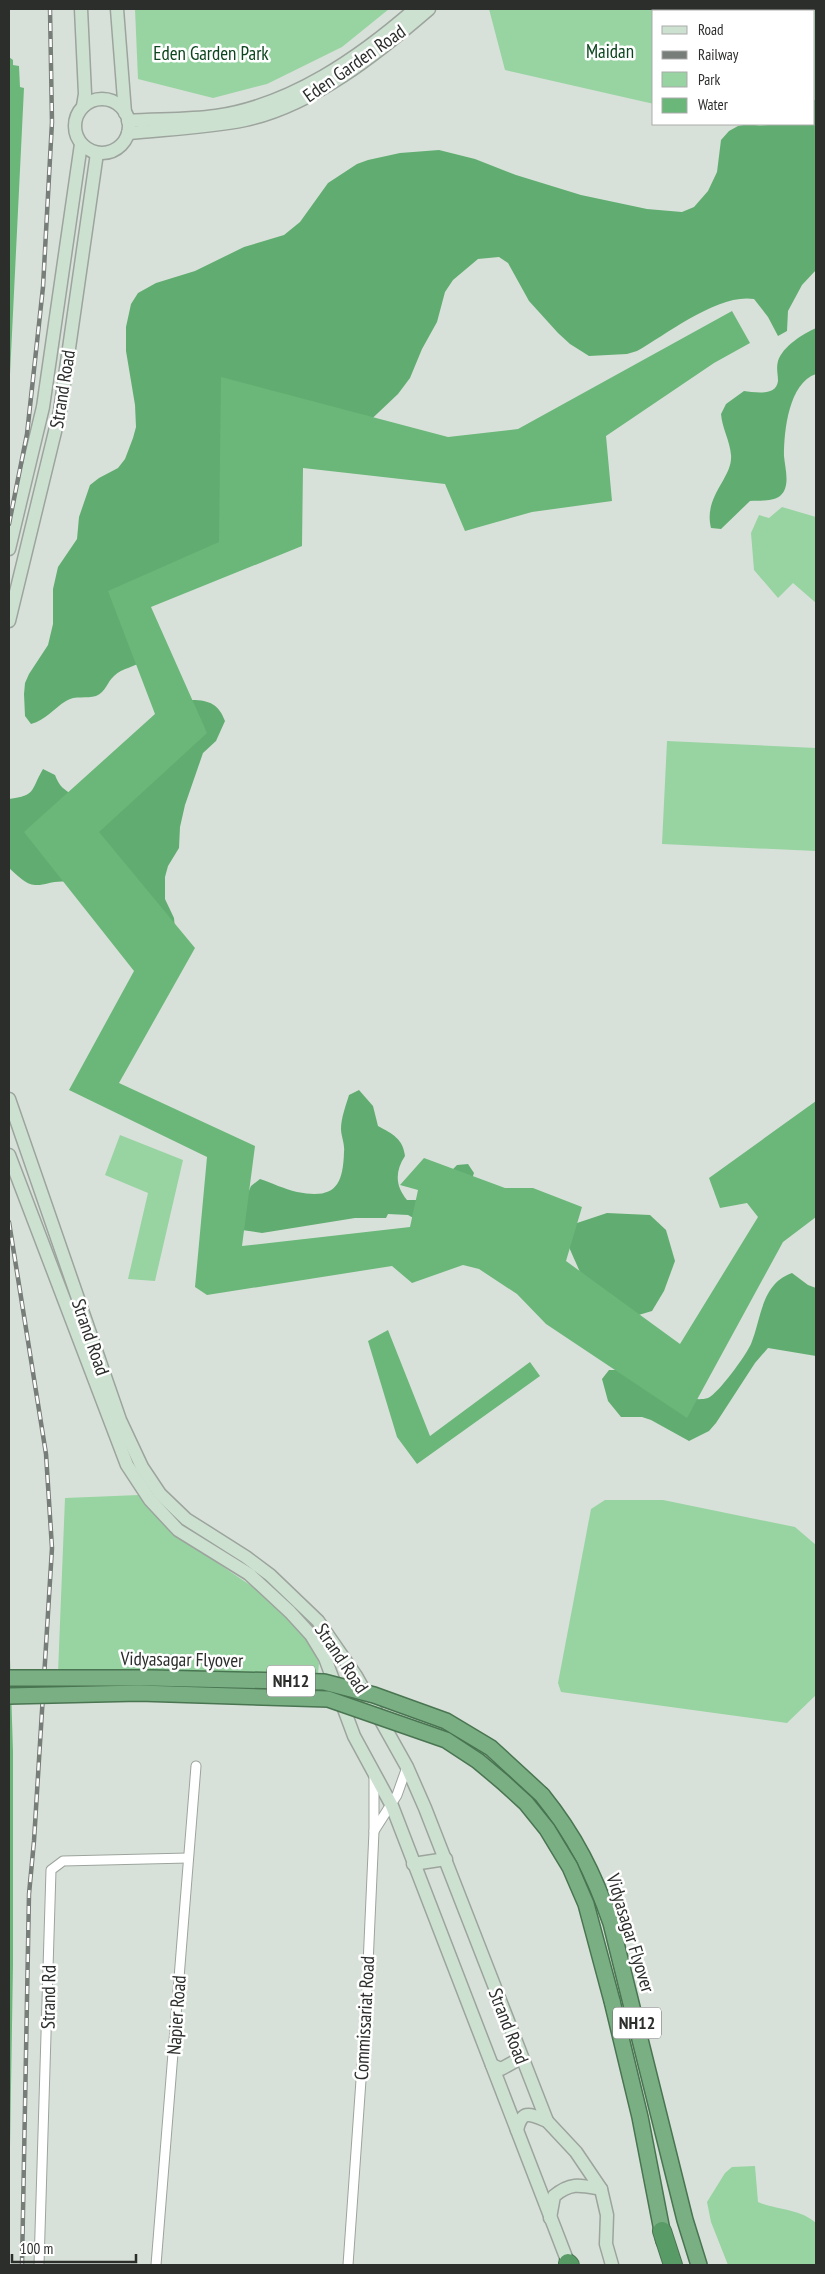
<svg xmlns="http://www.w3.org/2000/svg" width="825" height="2274" viewBox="0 0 825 2274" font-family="'PT Sans Narrow',sans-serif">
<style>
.green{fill:#97d4a1}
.forest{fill:#61ad71}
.water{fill:#6bb77a}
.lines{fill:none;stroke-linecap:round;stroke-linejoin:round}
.minor-casing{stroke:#9ca49d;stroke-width:11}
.secondary-casing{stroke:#9ca49d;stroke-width:15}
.trunk-casing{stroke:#497551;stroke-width:18}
.motorway-casing{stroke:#497551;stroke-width:20}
.minor{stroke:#fff;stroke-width:9}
.secondary{stroke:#cde1d1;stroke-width:12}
.trunk{stroke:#7aaf84;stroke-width:15}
.motorway{stroke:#599b66;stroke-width:18}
.rail-casing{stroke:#777d78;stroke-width:4.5}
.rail{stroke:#fff;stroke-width:2.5;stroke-dasharray:8;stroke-linecap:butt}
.trunk-bridge-casing{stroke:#497551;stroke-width:18;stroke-linecap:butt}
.trunk-bridge{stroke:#7aaf84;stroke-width:15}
.labels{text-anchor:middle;stroke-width:5;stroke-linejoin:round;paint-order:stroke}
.shield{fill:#fff;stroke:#6b6d6b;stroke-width:1}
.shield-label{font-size:18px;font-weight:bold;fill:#2b2e2b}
.park-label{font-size:19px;fill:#0c451e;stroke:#fff}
.street-label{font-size:19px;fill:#2b2e2b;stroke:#fff}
</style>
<rect width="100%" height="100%" fill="#d8e1d9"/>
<g class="green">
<polygon points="135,9 389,9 342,47 267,84 213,98 138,79"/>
<polygon points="489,9 816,9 816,162 792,136 740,124 814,124 814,11 654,11 654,104 505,70"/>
<polygon points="782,507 816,517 816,603 793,583 778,598 754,570 751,533 759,515 769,518"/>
<polygon points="667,741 816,748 816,851 662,844"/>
<polygon points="120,1135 183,1160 155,1281 128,1279 148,1193 105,1175"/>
<polygon points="139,1495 170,1531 284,1608 307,1639 319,1663 318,1675 58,1673 65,1498"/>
<polygon points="605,1500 663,1500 795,1527 816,1545 816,1695 787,1723 561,1692 558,1683 591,1509"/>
<path d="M755,2166L758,2202C777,2210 801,2209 816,2223V2265H728L711,2222L707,2202L725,2173L732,2167Z"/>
</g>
<g class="forest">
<path d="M814,100H816V270L802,285L788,311L787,331L778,336L768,317L754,299C719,293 667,334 637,351L627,354L589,356L570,344L558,333L529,301L508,263L499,257L478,259L453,280L445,292L437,322L422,349L410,378L398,394L360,430L309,444L288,496L145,598V660C135,667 122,668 114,676C107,682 106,692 96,696C87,699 75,695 66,701C53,709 46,720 31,724L25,716L24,694L25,683L29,674L48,645L53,624V589L58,567L77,539L79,517L90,485L99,478L118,468L125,459L133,438L136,427L135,405L126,351V327L131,304L138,293L156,283L195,271L244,247L284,235L300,222L328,183L357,164L368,160L400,153L439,150L475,159L516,175L581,195L647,209L682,212L694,207L708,191L717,172L721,140L729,131L738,126L749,124L760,126L777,124H814Z"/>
<path d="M816,328V374C789,383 784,430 784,456C785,468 791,487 780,496C772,502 759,500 750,501L721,529L711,528C703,496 733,478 731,455C730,441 722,428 721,414L726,404L744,391C754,392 776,397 778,381C778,374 776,368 778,361C783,346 803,334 816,328Z"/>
<path d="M192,700C210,700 219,705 225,721L216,741L203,753L185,805L180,827L179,848L168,866L165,877V899L174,918L176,940L67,882C54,880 44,886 35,885C26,885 16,874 9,868V799C37,795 30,791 43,769L55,775C59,786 64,790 75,796L173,710Z"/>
<path d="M359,1090L373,1106L378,1126C393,1134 403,1139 405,1156C395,1171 395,1186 407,1200H418L428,1195L457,1165L468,1164L474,1173L457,1223L417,1220L408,1215L388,1214L386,1218H355L262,1233L242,1230L237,1219L251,1186L260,1179C272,1183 284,1189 297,1192C333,1199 343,1188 344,1152C345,1144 341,1136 341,1129C341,1118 346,1105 349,1095Z"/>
<polygon points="607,1213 650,1215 666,1230 675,1261 664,1291 652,1311 632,1317 583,1279 565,1238 577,1223"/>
<path d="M792,1273L808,1285L816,1288V1356L768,1348L755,1363L716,1423L709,1431L689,1441L651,1420L642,1417H621L608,1401L602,1379L609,1370H619L688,1398C695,1399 701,1400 708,1398C719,1393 746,1355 751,1344C762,1317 761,1284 792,1273Z"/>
</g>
<g class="water">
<polygon points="9,57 13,60 13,65 19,66 20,87 24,88 9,395"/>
<polygon points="732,311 750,343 714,363 606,436 612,501 532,512 465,531 445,484 303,468 302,546 151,607 207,733 99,832 195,948 119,1083 255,1146 242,1246 410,1227 418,1190 400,1185 424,1158 505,1188 533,1188 582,1207 566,1261 680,1344 758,1217 747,1203 720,1208 709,1178 816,1101 816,1217 783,1242 687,1418 546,1324 517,1294 479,1269 463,1265 412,1283 392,1266 207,1295 195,1287 207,1157 69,1090 134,971 24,832 155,714 108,591 219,542 221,377 448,437 518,429"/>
<polygon points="388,1330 430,1436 530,1362 540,1376 417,1464 397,1437 368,1341"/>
<polygon points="9,1628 13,1751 13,1965 9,2209"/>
</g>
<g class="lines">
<defs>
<g id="minor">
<polyline points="374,1831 397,1795 407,1767"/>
<polyline points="39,2265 51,1870 63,1861 188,1858"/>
<polyline points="156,2265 196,1766"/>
<polyline points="348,2265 366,2009 374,1831 374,1774"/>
</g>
<g id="secondary">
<polyline points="81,9 85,94 83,106"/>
<polyline points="117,9 125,113"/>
<circle cx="102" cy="126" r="27"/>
<path d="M128,121C157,119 187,120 216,116C291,105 359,58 415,9"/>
<path d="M128,133C167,129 206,128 245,120C312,106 378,53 429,9"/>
<polyline points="9,549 43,407 81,144"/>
<polyline points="9,621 60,411 97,153"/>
<polyline points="9,1099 120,1420 142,1467 160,1494 186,1519 246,1557 270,1575 318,1621 356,1676 407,1767 425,1808 547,2121 576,2152 601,2189 607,2215 606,2244 612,2265"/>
<polyline points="9,1155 127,1465 150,1500 178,1530 249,1574 290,1612 311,1635 325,1658 354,1736 392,1806 569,2265"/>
<polyline points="413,1864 446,1859"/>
<polyline points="492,2065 501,2069 521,2058"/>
<path d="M517,2130C522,2109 530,2114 547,2121"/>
<path d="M550,2218L554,2196C571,2182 580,2185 601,2189"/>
</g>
<g id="trunk">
<path d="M542,1795C575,1836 594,1874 611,1923L685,2220L699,2265"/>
<polyline points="612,2001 640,2117 664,2241"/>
</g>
<g id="motorway">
<polyline points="662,2231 673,2265"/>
<polyline points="568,2263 570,2265"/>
</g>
</defs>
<use href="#minor" class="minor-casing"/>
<use href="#secondary" class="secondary-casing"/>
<use href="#trunk" class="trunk-casing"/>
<use href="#motorway" class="motorway-casing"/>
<use href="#minor" class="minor"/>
<use href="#secondary" class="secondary"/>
<use href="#trunk" class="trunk"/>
<use href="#motorway" class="motorway"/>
<defs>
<g id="rail">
<polyline points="9,524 27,434 43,287 52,122 50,9"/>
<polyline points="9,1222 46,1454 52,1548 34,1841 29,1894 22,2265"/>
</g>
</defs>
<use href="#rail" class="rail-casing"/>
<use href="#rail" class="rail"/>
<defs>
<g id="trunk-bridge">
<polyline points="9,1678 152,1678 324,1682 374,1695 446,1721 491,1748 542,1795"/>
<polyline points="9,1696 139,1693 328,1699 446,1740 478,1761 503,1782 526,1803 547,1829 570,1867 586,1904 612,2001"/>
</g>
</defs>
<use href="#trunk-bridge" class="trunk-bridge-casing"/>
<use href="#trunk-bridge" class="trunk-bridge"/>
</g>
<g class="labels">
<g class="shield">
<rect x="267" y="1665.5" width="48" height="31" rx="4"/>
<rect x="613" y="2007.5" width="48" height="31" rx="4"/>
</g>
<g class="shield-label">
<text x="291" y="1687">NH12</text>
<text x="637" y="2029">NH12</text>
</g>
<g class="park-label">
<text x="610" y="58">Maidan</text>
<text x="211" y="60">Eden Garden Park</text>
</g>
<g class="street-label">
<text transform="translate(354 63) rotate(-35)" y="7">Eden Garden Road</text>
<text transform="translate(62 389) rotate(-81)" y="7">Strand Road</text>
<text transform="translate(91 1337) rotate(71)" y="7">Strand Road</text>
<text transform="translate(342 1658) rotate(56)" y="7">Strand Road</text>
<text transform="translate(182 1659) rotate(1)" y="7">Vidyasagar Flyover</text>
<text transform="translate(631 1933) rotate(73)" y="7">Vidyasagar Flyover</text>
<text transform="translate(48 1997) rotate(-89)" y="7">Strand Rd</text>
<text transform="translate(176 2015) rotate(-86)" y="7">Napier Road</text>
<text transform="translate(364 2018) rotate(-87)" y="7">Commissariat Road</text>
<text transform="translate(509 2026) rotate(69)" y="7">Strand Road</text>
</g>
</g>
<rect width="825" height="2274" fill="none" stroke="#2b2e2b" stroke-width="20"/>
<rect x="652" y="10" width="162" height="115" fill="#ffffff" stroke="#aaabaa"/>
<rect x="662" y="26" width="25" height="8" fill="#cde1d1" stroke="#aaabaa"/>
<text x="698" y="35" font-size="15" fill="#2b2e2b">Road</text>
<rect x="662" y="51" width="25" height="8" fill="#777d78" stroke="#aaabaa"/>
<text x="698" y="60" font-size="15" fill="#2b2e2b">Railway</text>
<rect x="662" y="72" width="25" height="15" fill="#97d4a1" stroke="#aaabaa"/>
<text x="698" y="85" font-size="15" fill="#2b2e2b">Park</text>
<rect x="662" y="98" width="25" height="15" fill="#6bb77a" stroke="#aaabaa"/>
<text x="698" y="110" font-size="15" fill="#2b2e2b">Water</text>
<path d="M12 2254v8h124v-8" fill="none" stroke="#2b2e2b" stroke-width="2.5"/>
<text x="20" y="2254" font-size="15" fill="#2b2e2b" stroke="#ffffff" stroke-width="4" paint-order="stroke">100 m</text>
</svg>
